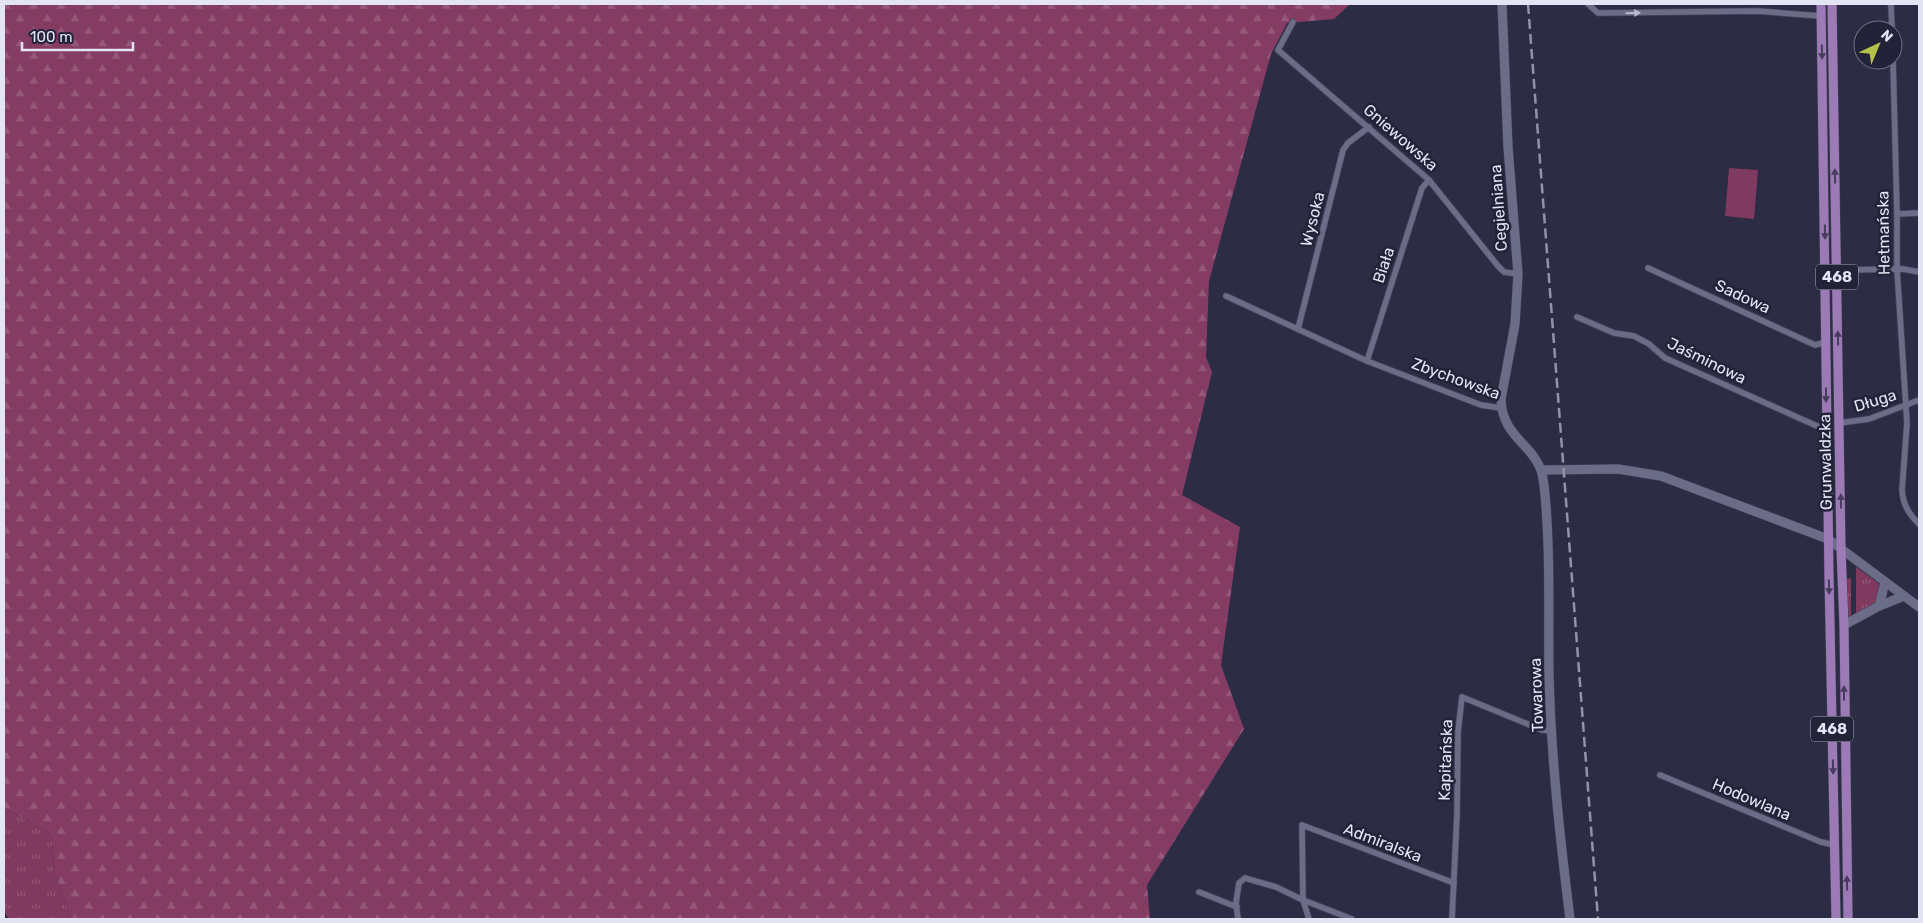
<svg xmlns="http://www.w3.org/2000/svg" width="1923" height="923" viewBox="0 0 1923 923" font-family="Rubik,sans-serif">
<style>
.grass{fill:url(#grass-tufts)}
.forest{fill:url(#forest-firs)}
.pitch{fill:#813a5f}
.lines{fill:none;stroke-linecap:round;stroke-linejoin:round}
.street-casing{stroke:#46465a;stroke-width:7}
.secondary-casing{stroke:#46465a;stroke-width:10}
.primary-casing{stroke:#46465a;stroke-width:10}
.street{stroke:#6b6d88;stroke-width:5.5}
.secondary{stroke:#6b6d88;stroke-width:9}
.primary{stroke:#9c7ab6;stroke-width:9}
.rail{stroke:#9293a6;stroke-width:2.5;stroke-dasharray:10 5;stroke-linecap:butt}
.oneway{fill:#b9bbce}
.oneway2{fill:#473c5e}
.labels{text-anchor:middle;stroke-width:5;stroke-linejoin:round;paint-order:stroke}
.shield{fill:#222239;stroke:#a9aabc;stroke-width:1}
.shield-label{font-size:15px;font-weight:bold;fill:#e3e5f4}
.street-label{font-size:16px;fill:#e3e5f4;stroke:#222239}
</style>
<defs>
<pattern id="grass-tufts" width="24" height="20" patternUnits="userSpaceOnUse" patternTransform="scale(1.25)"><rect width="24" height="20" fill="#813a5f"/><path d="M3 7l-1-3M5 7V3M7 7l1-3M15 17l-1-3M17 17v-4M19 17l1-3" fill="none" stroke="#935677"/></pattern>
<pattern id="forest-firs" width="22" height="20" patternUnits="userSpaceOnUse" patternTransform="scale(1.25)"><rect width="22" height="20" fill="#853c63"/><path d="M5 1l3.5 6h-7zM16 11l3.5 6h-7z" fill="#96587a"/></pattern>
</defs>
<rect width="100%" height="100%" fill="#2c2c44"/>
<g class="grass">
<polygon points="1856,567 1878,583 1880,589 1876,605 1856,615"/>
<polygon points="1851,578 1851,616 1850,617 1848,615 1847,579"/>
<polygon points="4,807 51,834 55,873 71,919 9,919 4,911"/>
</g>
<polygon class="forest" points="4,4 1350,4 1334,19 1287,23 1271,54 1209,281 1206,357 1212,372 1182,495 1240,527 1221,665 1244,729 1147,885 1150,919 71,919 55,873 51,834 4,807"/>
<polygon class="pitch" points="1729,168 1758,170 1754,219 1725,216"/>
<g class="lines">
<defs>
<g id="street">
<polyline points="1588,4 1598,13 1757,11 1821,16"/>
<polyline points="1891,4 1892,30"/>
<polyline points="1293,22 1278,50 1429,180 1498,266 1504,272 1518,274"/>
<path d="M1893,60L1897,214V269L1907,423L1902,490C1903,505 1909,514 1919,524"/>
<polyline points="1897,214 1919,213"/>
<polyline points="1648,268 1815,345 1826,342"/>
<polyline points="1837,270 1903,269 1919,272"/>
<polyline points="1226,296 1367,361 1481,405 1501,408"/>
<polyline points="1577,317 1614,333 1634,336 1649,344 1665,358 1817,426 1827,427"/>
<polyline points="1298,329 1343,150 1348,143 1369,127"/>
<polyline points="1367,361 1422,188 1429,180"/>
<polyline points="1839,423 1869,419 1919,400"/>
<polyline points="1660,775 1821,842 1835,845"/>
<polyline points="1199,892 1237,907"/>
<polyline points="1238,919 1236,903 1239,883 1245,878 1276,887 1303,900 1352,919"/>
<polyline points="1309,919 1303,900 1302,825 1454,883"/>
<polyline points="1452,919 1457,814 1458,732 1462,697 1542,730 1552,731"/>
</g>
<g id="secondary">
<path d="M1502,4L1508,147L1518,274L1515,324L1501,399C1502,436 1531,443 1541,470C1543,475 1543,481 1544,485C1551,548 1548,611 1549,674C1551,757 1560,838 1570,919"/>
<polyline points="1541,470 1618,469 1661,476 1828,539 1919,607"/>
<polyline points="1879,606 1885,582"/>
<polyline points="1844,625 1879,606 1904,596"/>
</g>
<g id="primary">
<polyline points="1821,4 1829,576 1836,919"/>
<polyline points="1832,4 1841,549 1844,625 1848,919"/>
</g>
</defs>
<use href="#street" class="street-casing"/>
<use href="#secondary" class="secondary-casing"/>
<use href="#primary" class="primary-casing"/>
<use href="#street" class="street"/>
<use href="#secondary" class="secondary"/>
<use href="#primary" class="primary"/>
<polyline class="rail" points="1528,4 1598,919"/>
</g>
<defs><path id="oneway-solid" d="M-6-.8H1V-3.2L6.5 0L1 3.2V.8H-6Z" transform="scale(1.25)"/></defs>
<use class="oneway" href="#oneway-solid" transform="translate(1633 13) rotate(-1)"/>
<g class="oneway2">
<use href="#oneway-solid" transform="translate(1822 52) rotate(89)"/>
<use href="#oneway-solid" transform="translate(1835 176) rotate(-91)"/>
<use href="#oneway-solid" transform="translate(1825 232) rotate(89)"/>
<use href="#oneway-solid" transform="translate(1838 338) rotate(-91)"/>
<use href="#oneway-solid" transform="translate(1826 395) rotate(90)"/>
<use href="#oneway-solid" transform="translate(1841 501) rotate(-91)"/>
<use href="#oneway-solid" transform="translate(1829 587) rotate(89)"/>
<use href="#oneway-solid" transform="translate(1844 693) rotate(-90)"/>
<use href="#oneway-solid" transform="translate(1833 767) rotate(89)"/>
<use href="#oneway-solid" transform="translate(1847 883) rotate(-91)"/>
</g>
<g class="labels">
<g class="shield">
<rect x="1816" y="264.5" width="42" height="25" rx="4"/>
<rect x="1811" y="716.5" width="42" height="25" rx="4"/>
</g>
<g class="shield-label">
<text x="1837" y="282">468</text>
<text x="1832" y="734">468</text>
</g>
<g class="street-label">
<text transform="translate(1401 137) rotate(41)" y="6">Gniewowska</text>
<text transform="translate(1498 208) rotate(-94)" y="6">Cegielniana</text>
<text transform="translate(1312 219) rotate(-76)" y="6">Wysoka</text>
<text transform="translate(1883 233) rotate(-91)" y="6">Hetmańska</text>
<text transform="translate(1383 265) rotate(-72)" y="6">Biała</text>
<text transform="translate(1743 296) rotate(25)" y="6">Sadowa</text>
<text transform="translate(1707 360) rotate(26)" y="6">Jaśminowa</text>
<text transform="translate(1456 378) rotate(20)" y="6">Zbychowska</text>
<text transform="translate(1875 400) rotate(-17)" y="6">Długa</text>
<text transform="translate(1825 462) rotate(-91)" y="6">Grunwaldzka</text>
<text transform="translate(1536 695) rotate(-92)" y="6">Towarowa</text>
<text transform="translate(1445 760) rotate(-88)" y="6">Kapitańska</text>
<text transform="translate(1752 799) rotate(23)" y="6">Hodowlana</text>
<text transform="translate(1383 842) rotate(21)" y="6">Admiralska</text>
</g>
</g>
<rect width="1923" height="923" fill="none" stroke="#e3e5f4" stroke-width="10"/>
<g transform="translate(1878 45) rotate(44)"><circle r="24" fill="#222239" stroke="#6f7084"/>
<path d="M0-4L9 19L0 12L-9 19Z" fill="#b5c249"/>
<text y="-8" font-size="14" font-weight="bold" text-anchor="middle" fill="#e3e5f4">N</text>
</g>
<path d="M22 42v8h111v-8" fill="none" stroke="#e3e5f4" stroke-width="2.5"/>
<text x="30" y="42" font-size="15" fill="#e3e5f4" stroke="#222239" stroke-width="4" paint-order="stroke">100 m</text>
</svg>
